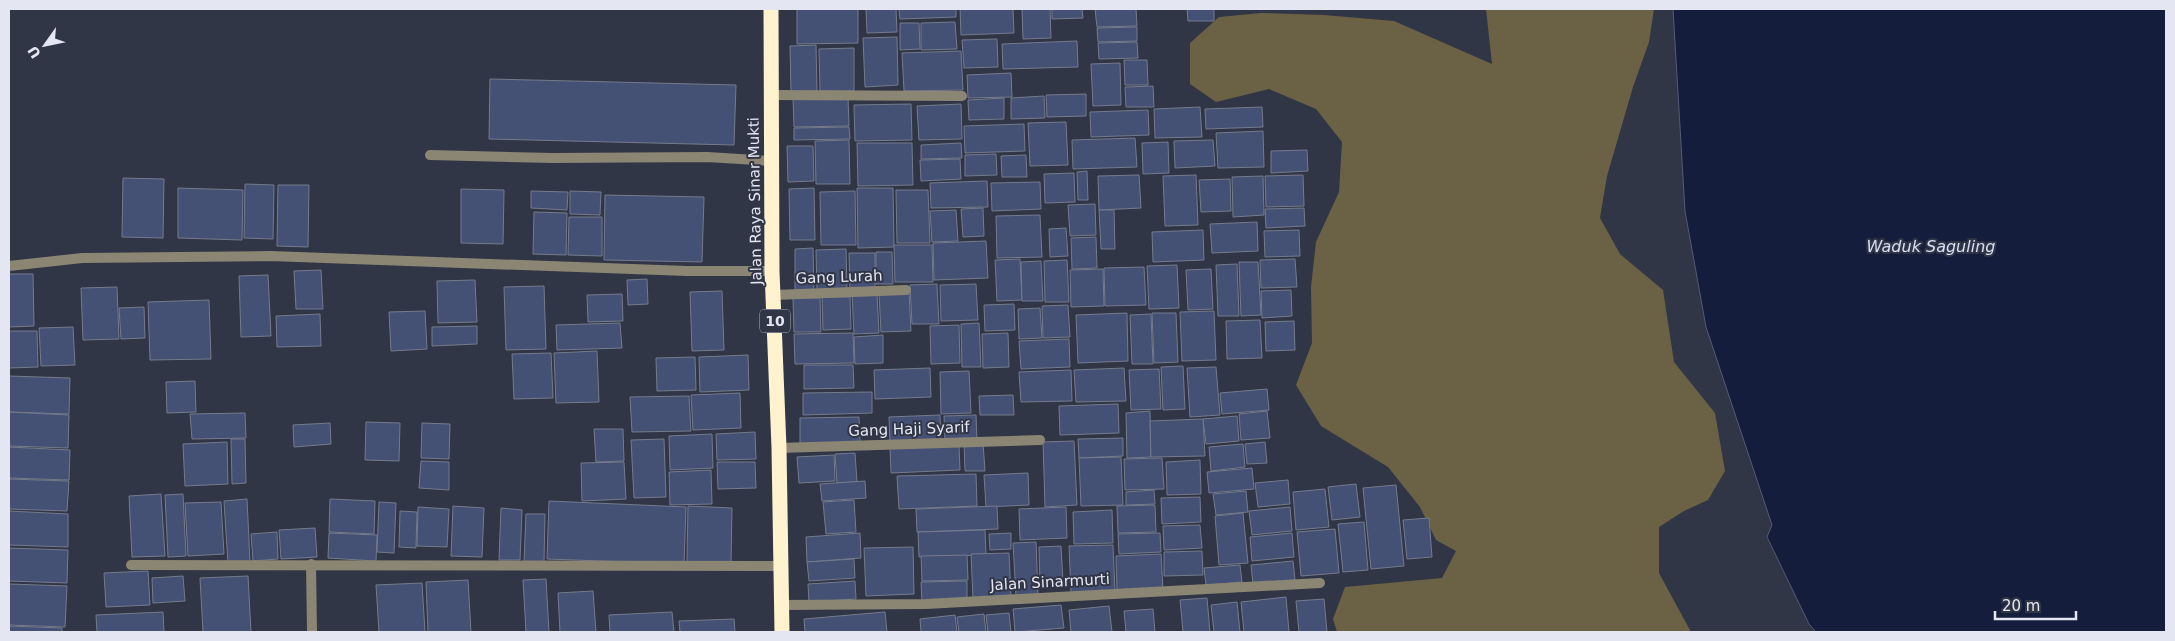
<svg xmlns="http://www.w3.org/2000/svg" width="2175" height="641" viewBox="0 0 2175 641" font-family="'DejaVu Sans',sans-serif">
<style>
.green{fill:#6b6144}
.water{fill:#151d3c;stroke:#535a73}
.building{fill:#455174;stroke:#747b8d}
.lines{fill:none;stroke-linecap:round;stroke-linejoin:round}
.lane{stroke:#8b8573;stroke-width:10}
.street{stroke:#8b8573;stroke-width:10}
.highway{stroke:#fef2cf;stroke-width:15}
.labels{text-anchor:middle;stroke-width:4;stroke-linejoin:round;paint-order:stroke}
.shield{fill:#313646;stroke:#aeb2be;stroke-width:1}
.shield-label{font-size:14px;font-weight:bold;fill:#e4e7f2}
.street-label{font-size:15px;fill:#e4e7f2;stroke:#313646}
.water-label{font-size:16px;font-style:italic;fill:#d7dff9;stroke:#313646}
</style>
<rect width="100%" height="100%" fill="#313646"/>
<polygon class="green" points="1486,9 1654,9 1649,42 1633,87 1607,176 1600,218 1620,254 1663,290 1674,362 1715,413 1725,471 1708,500 1684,511 1659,527 1659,573 1691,632 1337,632 1333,619 1345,587 1442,578 1456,551 1436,540 1420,507 1388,467 1321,426 1296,385 1312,343 1311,287 1316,242 1339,192 1342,142 1316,109 1269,89 1216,102 1190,84 1190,43 1219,17 1261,13 1324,15 1394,21 1492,64"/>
<polygon class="water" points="1673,9 2166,9 2166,632 1816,632 1809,624 1767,537 1772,525 1706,327 1685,211"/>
<g class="building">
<polygon points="797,9 858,9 858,43 797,44"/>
<polygon points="866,9 896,9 897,32 867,33"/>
<polygon points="899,9 956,9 956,17 900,19"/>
<polygon points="960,9 1013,9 1014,33 961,35"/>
<polygon points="1022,9 1050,9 1051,38 1023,39"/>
<polygon points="1052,9 1082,9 1083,18 1052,19"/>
<polygon points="1095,9 1136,9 1137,26 1097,27"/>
<polygon points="1187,9 1214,9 1214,21 1188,21"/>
<polygon points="955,22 957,49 921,50 921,23"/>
<polygon points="900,23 919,23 920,49 900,50"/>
<polygon points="1137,27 1137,41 1098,42 1097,28"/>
<polygon points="897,37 898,85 865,87 863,38"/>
<polygon points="997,39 998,67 964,68 962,40"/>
<polygon points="1077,41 1078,67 1003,69 1002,44"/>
<polygon points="1137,42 1138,58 1099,59 1098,43"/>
<polygon points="816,45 817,91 791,92 790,46"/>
<polygon points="854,48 854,91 820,91 819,49"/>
<polygon points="961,51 963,90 904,91 902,53"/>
<polygon points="1124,60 1147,60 1148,85 1125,85"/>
<polygon points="1120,63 1121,105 1093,106 1091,64"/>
<polygon points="1011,73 1012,97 968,98 967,75"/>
<polygon points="490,79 736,85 734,145 489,139"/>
<polygon points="1153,86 1154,107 1126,107 1125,87"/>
<polygon points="1086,94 1086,116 1047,117 1046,95"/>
<polygon points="1044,96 1045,118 1011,119 1011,98"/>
<polygon points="848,97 849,126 794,127 793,98"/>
<polygon points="1004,98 1004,119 969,120 968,100"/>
<polygon points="911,104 912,140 855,141 854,105"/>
<polygon points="961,104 962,139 919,140 917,106"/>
<polygon points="1200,107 1202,137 1155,138 1154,109"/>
<polygon points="1262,107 1263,127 1206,129 1205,109"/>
<polygon points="1148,110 1149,135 1091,137 1090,112"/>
<polygon points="1066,122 1068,165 1030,166 1028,123"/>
<polygon points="1024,124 1025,151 965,153 964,126"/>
<polygon points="849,127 850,139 794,140 794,128"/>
<polygon points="1263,131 1264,167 1218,168 1216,133"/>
<polygon points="1135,138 1137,167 1073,169 1072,140"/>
<polygon points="849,140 850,184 816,184 815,141"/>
<polygon points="1213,140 1215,166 1175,168 1174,141"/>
<polygon points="1168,142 1169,173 1143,174 1142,143"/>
<polygon points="857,143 912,143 913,185 858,186"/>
<polygon points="961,143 962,158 921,159 921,145"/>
<polygon points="787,146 813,146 814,181 788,182"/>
<polygon points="1307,150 1308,171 1271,173 1271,151"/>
<polygon points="996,154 997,175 965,176 965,155"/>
<polygon points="1026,155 1027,177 1002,177 1001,156"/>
<polygon points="960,159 961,179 921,181 920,160"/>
<polygon points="1087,171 1088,200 1078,200 1077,172"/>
<polygon points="1074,173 1075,202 1045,203 1044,174"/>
<polygon points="1139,175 1141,208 1099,210 1098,176"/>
<polygon points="1196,175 1198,225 1165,226 1163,176"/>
<polygon points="1303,175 1304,206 1266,207 1265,176"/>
<polygon points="1263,176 1264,215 1233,217 1232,177"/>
<polygon points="123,178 164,179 163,238 122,237"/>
<polygon points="1230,179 1231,211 1201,212 1199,180"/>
<polygon points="987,181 988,207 931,208 930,183"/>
<polygon points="1040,182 1041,209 992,211 991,183"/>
<polygon points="245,184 274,185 273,239 244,238"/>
<polygon points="278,185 309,185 308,247 277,246"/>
<polygon points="178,188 243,190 242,240 178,238"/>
<polygon points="814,188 815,240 790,240 789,189"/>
<polygon points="857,188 893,188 894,247 858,248"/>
<polygon points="461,189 504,190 503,244 461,243"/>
<polygon points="896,190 928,190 930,243 897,243"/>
<polygon points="531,191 568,192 567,210 531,208"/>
<polygon points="570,191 601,192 600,215 570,214"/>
<polygon points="855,191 856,245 821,245 820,192"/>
<polygon points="605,195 704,197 702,262 604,260"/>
<polygon points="1095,204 1096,235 1070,236 1068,205"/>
<polygon points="983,208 984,236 963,237 961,209"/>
<polygon points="1304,208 1305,226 1266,228 1265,209"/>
<polygon points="956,210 958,241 932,242 930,211"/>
<polygon points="1099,210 1114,210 1115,249 1101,249"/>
<polygon points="534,212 567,213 566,255 533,254"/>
<polygon points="1040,215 1042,257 997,258 996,216"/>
<polygon points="569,217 602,217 602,256 568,255"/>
<polygon points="1257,222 1258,251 1212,253 1210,224"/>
<polygon points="1066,228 1068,256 1050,257 1049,229"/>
<polygon points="1203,230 1204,260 1153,262 1152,232"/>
<polygon points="1299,230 1300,256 1265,257 1264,231"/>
<polygon points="1096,237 1097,268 1072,269 1071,238"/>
<polygon points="986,241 988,278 934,280 933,243"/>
<polygon points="894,245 932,245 933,282 895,282"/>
<polygon points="813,248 814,293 795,293 795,249"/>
<polygon points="846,249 847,290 817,290 816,250"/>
<polygon points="876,252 892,252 893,284 876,284"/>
<polygon points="849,253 875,253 875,290 850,291"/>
<polygon points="1020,259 1022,300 997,301 995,260"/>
<polygon points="1295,259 1297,287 1261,288 1260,260"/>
<polygon points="1067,260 1069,302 1045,302 1044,261"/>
<polygon points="1041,261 1043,301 1022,301 1021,262"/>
<polygon points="1239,262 1258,262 1261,315 1241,316"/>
<polygon points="1237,264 1239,316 1218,316 1216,265"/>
<polygon points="1177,265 1179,308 1149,309 1147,266"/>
<polygon points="1144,267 1146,305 1105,306 1104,268"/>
<polygon points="1103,269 1104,306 1071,307 1070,270"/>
<polygon points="1211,269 1213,309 1188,310 1186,270"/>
<polygon points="321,270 323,309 296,309 294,271"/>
<polygon points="9,274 33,274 34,326 9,327"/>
<polygon points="268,275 271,336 241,337 239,276"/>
<polygon points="647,279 648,304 628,305 627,280"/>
<polygon points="475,280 477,322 438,323 437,281"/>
<polygon points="937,284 939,324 912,324 910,285"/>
<polygon points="976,284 978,320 941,321 940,285"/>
<polygon points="544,286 546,349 506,350 504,287"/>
<polygon points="117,287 119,339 83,340 81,288"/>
<polygon points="1291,290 1292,316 1262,318 1261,291"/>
<polygon points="722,291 724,350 692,351 690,292"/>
<polygon points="909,292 911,331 881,332 879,293"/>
<polygon points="877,293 879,333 854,334 852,294"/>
<polygon points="622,294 623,321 588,322 587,295"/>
<polygon points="822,297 850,297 851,329 823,330"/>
<polygon points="793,298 820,298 821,332 794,332"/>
<polygon points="209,300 211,359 150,360 148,302"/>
<polygon points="1014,304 1015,330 985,331 984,305"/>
<polygon points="1068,305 1070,337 1043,338 1042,306"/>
<polygon points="144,307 145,338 121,339 119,308"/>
<polygon points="1040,308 1042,338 1019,339 1018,309"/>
<polygon points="425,311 427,349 391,351 389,312"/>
<polygon points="1214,311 1216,360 1182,361 1180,312"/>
<polygon points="1127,313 1128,361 1078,363 1076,315"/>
<polygon points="1152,313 1176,313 1178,362 1154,363"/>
<polygon points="320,314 321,346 277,347 276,316"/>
<polygon points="1151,314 1153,364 1132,364 1130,315"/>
<polygon points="1260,320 1262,358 1227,359 1226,321"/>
<polygon points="1294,321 1295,350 1266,351 1265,322"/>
<polygon points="620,323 622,348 557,350 556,325"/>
<polygon points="979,323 981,367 962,367 961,324"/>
<polygon points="959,325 960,363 931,364 930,326"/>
<polygon points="477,326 477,344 432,346 432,327"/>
<polygon points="73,327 75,365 41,366 39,328"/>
<polygon points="9,331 37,331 38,367 9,368"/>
<polygon points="853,333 854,363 795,364 794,334"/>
<polygon points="1008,333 1009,367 983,368 982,334"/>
<polygon points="883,335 883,363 855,364 854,337"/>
<polygon points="1069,339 1070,367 1021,369 1019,341"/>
<polygon points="597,351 599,402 556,403 554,353"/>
<polygon points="551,353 553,398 514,399 512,354"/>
<polygon points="748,355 749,390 700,392 699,357"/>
<polygon points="695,357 696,390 657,391 656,358"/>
<polygon points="804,365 853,365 854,388 804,389"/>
<polygon points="1183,366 1185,409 1163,410 1161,367"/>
<polygon points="1216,367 1220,415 1190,417 1187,368"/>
<polygon points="930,368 931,397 875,399 874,370"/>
<polygon points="1124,368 1126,401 1076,402 1074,370"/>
<polygon points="1159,369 1161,409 1131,410 1129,370"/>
<polygon points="1071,370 1072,401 1021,402 1019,372"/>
<polygon points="969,371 971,413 941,414 940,372"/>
<polygon points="9,376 70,378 69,414 9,412"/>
<polygon points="195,381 196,412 167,413 166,382"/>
<polygon points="1267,389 1269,410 1222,414 1220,393"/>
<polygon points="872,392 872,413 803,415 803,393"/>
<polygon points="740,393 741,428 693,430 691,395"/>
<polygon points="1013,395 1014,415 980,415 979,396"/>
<polygon points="689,396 691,431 632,432 630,397"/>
<polygon points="1118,404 1119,433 1060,435 1059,406"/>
<polygon points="1150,411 1151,457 1127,458 1126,413"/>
<polygon points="1267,411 1270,438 1241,440 1239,414"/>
<polygon points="9,412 69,415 68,448 9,446"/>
<polygon points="245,413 246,438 192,439 190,414"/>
<polygon points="940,415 941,443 890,444 889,417"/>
<polygon points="976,415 977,441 945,441 944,416"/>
<polygon points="1237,416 1239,441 1206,444 1203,419"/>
<polygon points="859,417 860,443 800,444 800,418"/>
<polygon points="1203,419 1205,456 1151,457 1150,421"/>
<polygon points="366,422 400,423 399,461 365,460"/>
<polygon points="330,423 331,444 294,447 293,425"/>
<polygon points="422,423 450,424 449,459 421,458"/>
<polygon points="594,429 623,429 624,461 596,462"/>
<polygon points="755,432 756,459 717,460 716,434"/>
<polygon points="712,434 713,468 670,470 669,436"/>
<polygon points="1123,438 1123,456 1079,458 1078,439"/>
<polygon points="231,439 245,439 246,483 232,484"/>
<polygon points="664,439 666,497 634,498 631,440"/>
<polygon points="1074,441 1077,505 1045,507 1043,442"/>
<polygon points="227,442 228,484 185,486 183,444"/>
<polygon points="1265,442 1267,463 1247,464 1245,444"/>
<polygon points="964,443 983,443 985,471 965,471"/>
<polygon points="1243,444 1245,467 1211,471 1209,447"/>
<polygon points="959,446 960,470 891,473 890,448"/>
<polygon points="9,447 70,450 69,480 9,478"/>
<polygon points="855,453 857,482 837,483 835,454"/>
<polygon points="834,455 835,481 799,483 797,457"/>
<polygon points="1121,457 1123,505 1081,506 1079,458"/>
<polygon points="1162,458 1164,489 1125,490 1124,459"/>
<polygon points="1200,460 1201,494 1167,495 1166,462"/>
<polygon points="421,461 449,462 449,490 419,488"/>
<polygon points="624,462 626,499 582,501 581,463"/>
<polygon points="717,462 755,462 756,488 718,489"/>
<polygon points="1252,468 1254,489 1209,493 1207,472"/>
<polygon points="711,470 712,504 670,505 669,472"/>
<polygon points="1028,473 1029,505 986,507 984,475"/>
<polygon points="976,474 977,506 899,509 897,476"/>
<polygon points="9,479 69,481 67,511 9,509"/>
<polygon points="1288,480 1290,504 1258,507 1255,483"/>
<polygon points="865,481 866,498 822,501 820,484"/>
<polygon points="1356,484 1360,517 1332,520 1328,487"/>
<polygon points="1396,485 1404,566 1371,569 1363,488"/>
<polygon points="1325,489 1329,527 1296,530 1293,492"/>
<polygon points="1154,490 1155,504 1126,505 1126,492"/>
<polygon points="1246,491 1248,512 1216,515 1213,494"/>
<polygon points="161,494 165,556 132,557 129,496"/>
<polygon points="183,494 186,556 168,557 165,495"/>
<polygon points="1200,497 1201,522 1162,524 1161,498"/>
<polygon points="247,499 250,562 228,563 224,501"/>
<polygon points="330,499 375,501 374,534 329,532"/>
<polygon points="854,500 856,532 826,534 823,502"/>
<polygon points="549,501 686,507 684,564 547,559"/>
<polygon points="221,502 224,554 188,556 185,503"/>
<polygon points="379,502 396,503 394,553 377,552"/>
<polygon points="1155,505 1156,532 1118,533 1117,506"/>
<polygon points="453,506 484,508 482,557 451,556"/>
<polygon points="688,506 732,508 731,564 687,562"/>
<polygon points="997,506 998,529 917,532 916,509"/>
<polygon points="418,507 449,509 447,547 417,546"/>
<polygon points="1066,507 1067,538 1020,540 1019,509"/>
<polygon points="1290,507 1292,531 1252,535 1249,511"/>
<polygon points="501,508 522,510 520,560 499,560"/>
<polygon points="1112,510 1113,543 1074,544 1073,512"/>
<polygon points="9,511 68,514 68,547 9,545"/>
<polygon points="400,511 417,512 416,548 399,547"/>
<polygon points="1243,513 1248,563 1219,565 1215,516"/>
<polygon points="526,514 545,514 544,563 524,562"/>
<polygon points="1429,518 1432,557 1407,559 1403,520"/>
<polygon points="1364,522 1368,570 1343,572 1338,524"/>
<polygon points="1200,525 1202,548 1164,550 1163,526"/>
<polygon points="315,528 317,557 281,559 279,530"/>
<polygon points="1335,529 1339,573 1301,576 1297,532"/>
<polygon points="985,530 986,555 919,557 918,532"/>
<polygon points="277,532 278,559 253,561 251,534"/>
<polygon points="329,533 377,535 376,561 328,558"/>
<polygon points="860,533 861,558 807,562 806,537"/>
<polygon points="1011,533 1011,549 990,550 989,534"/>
<polygon points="1160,533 1161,552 1119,554 1118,534"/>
<polygon points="1292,533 1294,557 1252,561 1250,537"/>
<polygon points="1036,542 1038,596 1016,597 1013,543"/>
<polygon points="1113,545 1115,591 1071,593 1069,546"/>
<polygon points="1061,546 1063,582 1040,583 1039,547"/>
<polygon points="913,547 914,594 866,596 864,548"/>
<polygon points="9,548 68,550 67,583 9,581"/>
<polygon points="1202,551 1203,575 1164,576 1164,552"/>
<polygon points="1009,553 1011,597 973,598 971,554"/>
<polygon points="1161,554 1163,590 1117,591 1116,556"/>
<polygon points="967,555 968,580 922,581 921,556"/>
<polygon points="854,559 855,578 809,581 807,562"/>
<polygon points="1293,561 1295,580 1253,584 1251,565"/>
<polygon points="1240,565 1242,582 1206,585 1204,568"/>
<polygon points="148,571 150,605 106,607 104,573"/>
<polygon points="183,576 185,601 153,603 152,578"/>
<polygon points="248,576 251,632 203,632 200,578"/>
<polygon points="546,579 549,632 526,632 523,580"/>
<polygon points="468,580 471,632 428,632 426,582"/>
<polygon points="855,581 856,599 809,602 808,584"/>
<polygon points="967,581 967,600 922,602 921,582"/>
<polygon points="422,583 425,632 379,632 376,585"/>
<polygon points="9,584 67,586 65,627 9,625"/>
<polygon points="593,591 596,632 560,632 558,593"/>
<polygon points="1286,597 1289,632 1244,632 1241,602"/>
<polygon points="1207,598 1210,632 1183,632 1180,600"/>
<polygon points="1324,599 1327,632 1299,632 1296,601"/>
<polygon points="1237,602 1240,632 1214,632 1211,605"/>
<polygon points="1061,605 1064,628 1015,632 1013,609"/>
<polygon points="1109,606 1112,632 1071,632 1069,610"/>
<polygon points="1153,609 1155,632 1126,632 1124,611"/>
<polygon points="163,612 164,632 97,632 96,615"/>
<polygon points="672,612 674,632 610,632 609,615"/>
<polygon points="885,612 887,632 805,632 804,619"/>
<polygon points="1009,613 1011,632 988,632 986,615"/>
<polygon points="984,614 986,632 959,632 957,617"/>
<polygon points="955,615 957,632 921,632 920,619"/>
<polygon points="734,619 735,632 680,632 679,621"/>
<polygon points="9,626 62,628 62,632 9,632"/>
</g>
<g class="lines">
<polyline class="lane" points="771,95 962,96"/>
<g class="street">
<polyline points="430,155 553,158 707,157 771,161"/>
<polyline points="9,266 82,258 270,256 687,271 772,271"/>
<polyline points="774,295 906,290"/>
<polyline points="779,448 1040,440"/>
<polyline points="311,564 312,632"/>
<polyline points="131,565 781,566"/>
<polyline points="781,605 926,604 1320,583"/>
</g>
<polyline class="highway" points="771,9 772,271 779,448 782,632"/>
</g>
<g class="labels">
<rect class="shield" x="760" y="309.5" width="30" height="23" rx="4"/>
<g class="shield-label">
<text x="775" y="326">10</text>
</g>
<g class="street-label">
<text transform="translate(755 201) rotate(-91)" y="5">Jalan Raya Sinar Mukti</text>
<text transform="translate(839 277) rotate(-2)" y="5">Gang Lurah</text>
<text transform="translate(909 429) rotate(-2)" y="5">Gang Haji Syarif</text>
<text transform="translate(1050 582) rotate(-3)" y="5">Jalan Sinarmurti</text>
</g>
<g class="water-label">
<text x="1931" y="252">Waduk Saguling</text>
</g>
</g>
<rect width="2175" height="641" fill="none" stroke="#e4e7f2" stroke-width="20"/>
<g transform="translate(45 45) rotate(237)" stroke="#313646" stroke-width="4" paint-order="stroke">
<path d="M0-4L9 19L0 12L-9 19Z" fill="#e4e7f2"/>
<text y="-8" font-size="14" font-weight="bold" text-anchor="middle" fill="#e4e7f2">U</text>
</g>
<path d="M1995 611v8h81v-8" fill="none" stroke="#e4e7f2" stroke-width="2.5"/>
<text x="2002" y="611" font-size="15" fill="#e4e7f2" stroke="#313646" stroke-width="4" paint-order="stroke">20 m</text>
</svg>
